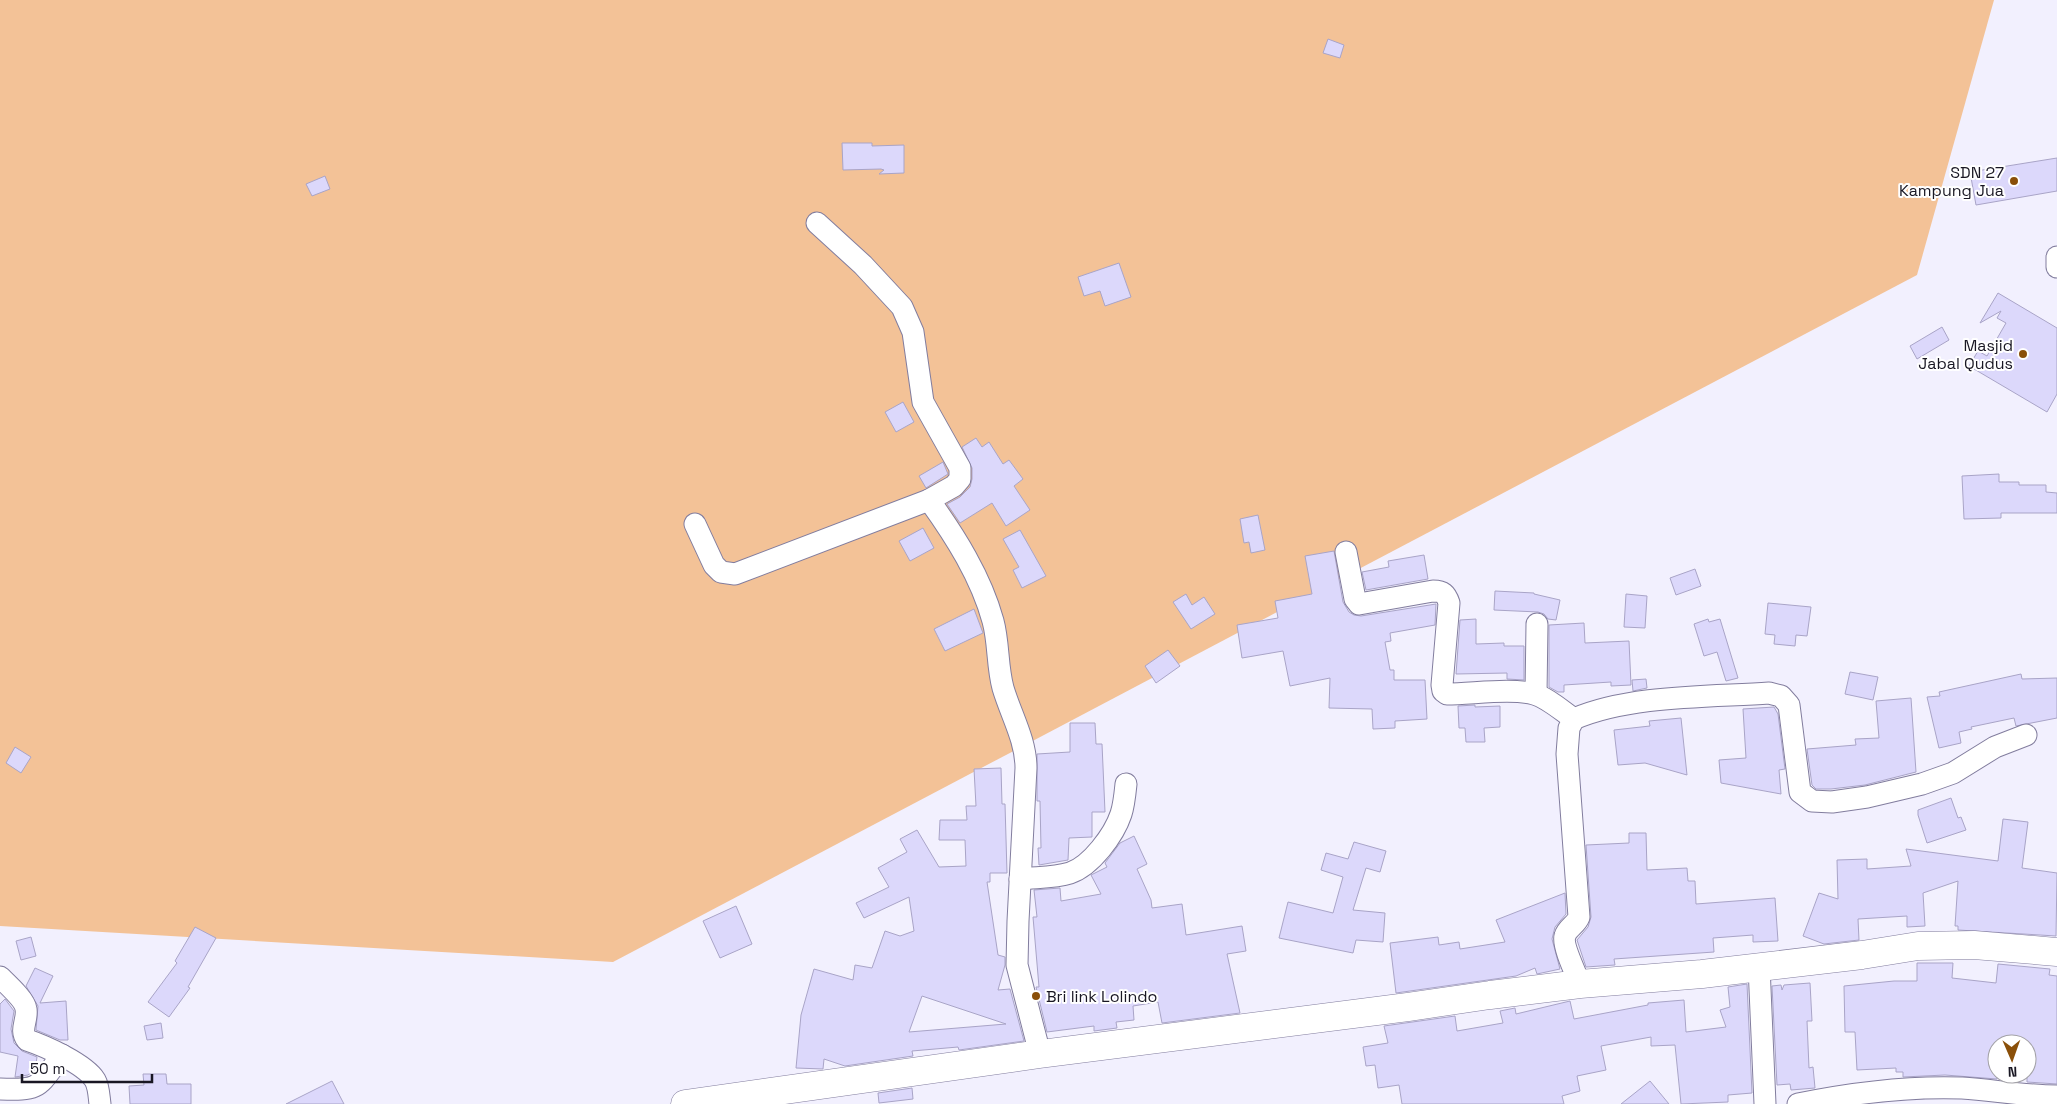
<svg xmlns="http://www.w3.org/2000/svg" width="2057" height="1104" viewBox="0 0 2057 1104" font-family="'Space Grotesk',sans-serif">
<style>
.green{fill:#f3c297}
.building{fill:#dcd8fb;stroke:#a9a4c7;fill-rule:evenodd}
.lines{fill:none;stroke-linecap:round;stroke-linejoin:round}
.street-casing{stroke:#827d9e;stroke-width:23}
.secondary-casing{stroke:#827d9e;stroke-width:29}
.street{stroke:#fff;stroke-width:21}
.secondary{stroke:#fff;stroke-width:28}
.poi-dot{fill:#8a4f09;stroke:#fff;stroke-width:2}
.labels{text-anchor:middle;stroke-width:4;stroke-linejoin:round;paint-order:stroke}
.poi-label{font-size:16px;fill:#191723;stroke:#fff;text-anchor:end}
</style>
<rect width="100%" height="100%" fill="#f2f0fe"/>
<polygon class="green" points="0,0 1994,0 1917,275 613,962 0,926"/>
<g class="building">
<polygon points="1328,39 1344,45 1340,58 1323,53"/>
<polygon points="842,143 872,143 872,146 904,145 904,173 879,174 884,170 881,169 843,170"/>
<polygon points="2057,158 2057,191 1976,205 1970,172"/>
<polygon points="325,176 330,189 312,196 306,184"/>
<polygon points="1119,263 1131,297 1105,306 1100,291 1084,296 1078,277"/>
<polygon points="1998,293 2057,328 2057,394 2047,412 1969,366 1978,351 1987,356 2006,323 1997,318 2001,311 1980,323"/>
<polygon points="1942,327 1949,340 1917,359 1910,346"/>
<polygon points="903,402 914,422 896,432 885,412"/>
<polygon points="976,438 982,447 989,442 1003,464 1009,460 1023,479 1014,486 1030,510 1006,526 992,503 960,523 947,504 960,497 970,487 972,479 972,468 962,447"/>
<polygon points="943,462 948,474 926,488 919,476"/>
<polygon points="1999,474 1999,482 2019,482 2019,485 2046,485 2046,492 2057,493 2057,513 2001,513 2001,518 1964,519 1962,476"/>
<polygon points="1258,515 1265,550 1251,553 1249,542 1244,543 1240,519"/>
<polygon points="923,528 934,548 910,561 899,541"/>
<polygon points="1020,530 1046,576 1022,588 1013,570 1019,567 1003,539"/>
<polygon points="1334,551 1343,602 1349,612 1354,615 1361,616 1436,604 1435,625 1390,633 1391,641 1385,642 1390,670 1394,670 1394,680 1425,680 1427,719 1395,721 1395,728 1373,729 1372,709 1329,708 1330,678 1290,686 1283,651 1242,658 1237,625 1278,618 1275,601 1312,594 1305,556"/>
<polygon points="1424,555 1428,579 1366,590 1362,572 1389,567 1388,561"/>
<polygon points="1695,569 1701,586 1676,595 1670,578"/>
<polygon points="1495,591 1534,593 1534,594 1560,600 1556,620 1548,619 1544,614 1538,612 1494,610"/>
<polygon points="1186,594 1192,605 1204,597 1215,614 1191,629 1173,602"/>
<polygon points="1626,594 1647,596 1645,628 1624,627"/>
<polygon points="1768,603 1811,607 1807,636 1796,635 1795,646 1774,644 1775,635 1765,634"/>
<polygon points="974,609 983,633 945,651 934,629"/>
<polygon points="1476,619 1476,644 1504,643 1504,646 1524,646 1524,680 1507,679 1507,673 1456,674 1460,620"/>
<polygon points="1708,619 1709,622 1720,619 1738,678 1726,681 1717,652 1704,656 1694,624"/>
<polygon points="1584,623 1585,643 1629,641 1631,685 1611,686 1611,682 1564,685 1564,692 1558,692 1549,687 1549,625"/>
<polygon points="1168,650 1180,666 1156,683 1145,666"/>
<polygon points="1850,672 1878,677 1873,700 1845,694"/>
<polygon points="2021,674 2022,679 2057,678 2057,718 2016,726 2014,718 1971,727 1972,729 1959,732 1961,743 1939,748 1927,697 1940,696 1939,692"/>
<polygon points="1646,679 1647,688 1633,691 1632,680"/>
<polygon points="1911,698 1916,772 1865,785 1831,789 1816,789 1812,785 1807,749 1856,745 1855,739 1879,738 1876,701"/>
<polygon points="1475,705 1475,707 1500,706 1500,727 1484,728 1485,742 1466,742 1465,728 1459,728 1458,706"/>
<polygon points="1774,707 1778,714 1785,769 1779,770 1781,794 1721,783 1719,760 1746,758 1743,709"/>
<polygon points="1681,718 1687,775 1645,763 1618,765 1614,730 1650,726 1649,721"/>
<polygon points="1070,723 1095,723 1096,744 1102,744 1105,812 1092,812 1092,837 1069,838 1068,860 1039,865 1038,848 1041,848 1040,801 1037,801 1037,754 1070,752"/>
<polygon points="15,747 31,757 21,773 6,763"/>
<path d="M1001,768L1002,804H1005L1007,873H990V882H987L998,955L1005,957V965L998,990L1010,989L1024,1041L959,1050L958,1047L912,1051L913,1056L845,1066L824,1059L823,1069L796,1068L801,1015L814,969L853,980L855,965L872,968L885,931L900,936L914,931L909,897L864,918L856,903L889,887L878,868L907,852L900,839L917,830L939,867L966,866L965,840H939L940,820H967L966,806H976L974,769ZM922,996L1006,1024L909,1032Z"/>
<polygon points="1951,798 1958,818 1961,817 1966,830 1927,843 1918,815 1918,810"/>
<polygon points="2003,819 2028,822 2022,868 2057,873 2056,936 1958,930 1958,926 1955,926 1958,881 1923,893 1925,926 1907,927 1907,916 1858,919 1859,940 1824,944 1803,936 1819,893 1838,899 1837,860 1867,859 1867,869 1911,866 1906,849 1998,861"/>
<polygon points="1629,833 1646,833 1647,870 1687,868 1688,881 1695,881 1696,904 1775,898 1778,941 1753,942 1753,935 1713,938 1714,952 1614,959 1615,965 1586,967 1577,940 1588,927 1591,917 1586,845 1629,843"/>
<polygon points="1134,836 1147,864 1137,869 1151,900 1152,908 1182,904 1186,935 1242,926 1246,951 1227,954 1240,1013 1162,1023 1158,1002 1133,1006 1134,1020 1116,1022 1117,1028 1094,1031 1094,1026 1047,1032 1036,987 1039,987 1033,917 1037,917 1034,890 1060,888 1061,901 1101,894 1091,875 1107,867 1105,863 1120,843"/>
<polygon points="1354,842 1386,851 1380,872 1366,868 1353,910 1385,913 1383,942 1356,940 1353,953 1279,938 1288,902 1333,913 1343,877 1321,870 1326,853 1348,859"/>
<polygon points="1565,893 1566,914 1555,927 1552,939 1560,969 1537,974 1535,968 1516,976 1396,993 1390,943 1438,937 1439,945 1459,942 1460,949 1505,942 1496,920"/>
<polygon points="736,906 752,944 720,958 703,921"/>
<polygon points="195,927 216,938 188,987 190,988 169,1017 148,1002 177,963 175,961"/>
<polygon points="31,937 36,956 21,960 16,941"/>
<polygon points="1917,963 1953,963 1952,978 1996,983 1998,964 2050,969 2049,975 2057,976 2057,1084 2027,1082 2027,1044 1997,1044 1997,1079 1945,1075 1903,1077 1903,1072 1896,1072 1896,1068 1857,1070 1855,1032 1845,1032 1844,986 1894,981 1917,981"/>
<polygon points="35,968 53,976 40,1003 66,1001 68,1040 60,1040 36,1030 38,1006 26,986"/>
<polygon points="1810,983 1812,1021 1807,1021 1809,1068 1813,1067 1815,1088 1791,1090 1790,1084 1777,1085 1772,986 1781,985 1782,990 1784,985"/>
<polygon points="1747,984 1752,1093 1728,1095 1728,1102 1681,1104 1675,1045 1651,1046 1651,1037 1601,1046 1606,1070 1577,1076 1580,1091 1562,1096 1564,1104 1402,1104 1399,1085 1378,1088 1375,1065 1366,1066 1363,1047 1388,1043 1384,1026 1455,1016 1457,1031 1503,1023 1500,1011 1515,1008 1516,1014 1570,1001 1574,1019 1648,1005 1648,1003 1684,1000 1686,1032 1726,1027 1720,1010 1730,1007 1728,987"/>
<polygon points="5,999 14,1011 11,1029 14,1043 22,1051 37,1057 35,1070 28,1075 15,1077 18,1056 0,1052 0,1004"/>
<polygon points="161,1023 163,1038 147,1040 144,1026"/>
<polygon points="143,1074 166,1074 167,1084 191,1084 191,1104 130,1104 129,1086 144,1085"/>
<polygon points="332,1081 344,1104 286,1104"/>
<polygon points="1650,1081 1669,1104 1621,1104"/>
<polygon points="912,1088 913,1099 879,1103 878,1093"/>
</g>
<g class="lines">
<defs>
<g id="street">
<path d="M817,223L863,265L902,307L913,332L923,402L960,468V479L954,486L929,500C955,536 981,577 993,621C999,643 997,666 1003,688C1011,715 1026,740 1026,768L1018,921L1017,965L1040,1054"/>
<polyline points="2057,257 2057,267"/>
<polyline points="695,524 714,565 721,572 735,574 929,500"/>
<path d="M1346,552L1355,599L1359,604L1433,591C1443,591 1446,594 1449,603L1442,685L1443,691L1447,694C1472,694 1512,688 1534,694C1548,698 1562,711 1574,719"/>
<polyline points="1536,694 1537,624"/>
<path d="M1020,879C1036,877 1054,878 1070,873C1091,866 1114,835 1121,814C1124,805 1125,794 1126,784"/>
<polyline points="1759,966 1765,1104"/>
<path d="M0,977C7,984 25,1000 26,1009C28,1020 19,1030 27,1040C45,1046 85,1064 95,1080C99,1087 99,1097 100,1104"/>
<path d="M1580,984C1576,974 1562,945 1565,936C1567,928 1576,925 1579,917L1567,754L1569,728L1574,719C1629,695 1709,697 1769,693L1781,696L1789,705L1800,792L1812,801L1832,802L1867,797L1922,784L1953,773L1995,747L2026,735"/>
<path d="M0,1089C42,1091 38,1086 62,1055"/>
<path d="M1798,1104C1852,1093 1907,1086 1962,1088C1993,1090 2025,1096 2057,1096"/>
</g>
<polyline id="secondary" points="685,1104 1040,1054 1408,1007 1490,995 1580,984 1702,974 1862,955 1918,946 1974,945 2057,952"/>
</defs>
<use href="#street" class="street-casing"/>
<use href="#secondary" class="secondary-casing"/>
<use href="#street" class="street"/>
<use href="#secondary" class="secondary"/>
</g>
<g class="poi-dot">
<circle cx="2014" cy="181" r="5"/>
<circle cx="2023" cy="354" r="5"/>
<circle cx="1036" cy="996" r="5"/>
</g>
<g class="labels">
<g class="poi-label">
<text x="2004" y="178">SDN 27<tspan x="2004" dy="18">Kampung Jua</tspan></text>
<text x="2013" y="351">Masjid<tspan x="2013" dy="18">Jabal Qudus</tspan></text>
<text x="1046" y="1002" text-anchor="start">Bri link Lolindo</text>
</g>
</g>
<g transform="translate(2012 1059) rotate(178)"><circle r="24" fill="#ffffff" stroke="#a3a2a7"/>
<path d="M0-4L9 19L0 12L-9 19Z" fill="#8a4f09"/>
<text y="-8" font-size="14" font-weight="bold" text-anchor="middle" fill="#191723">N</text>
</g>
<path d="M22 1074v8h130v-8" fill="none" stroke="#191723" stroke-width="2.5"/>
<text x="30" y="1074" font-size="15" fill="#191723" stroke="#ffffff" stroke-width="4" paint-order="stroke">50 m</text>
</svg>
